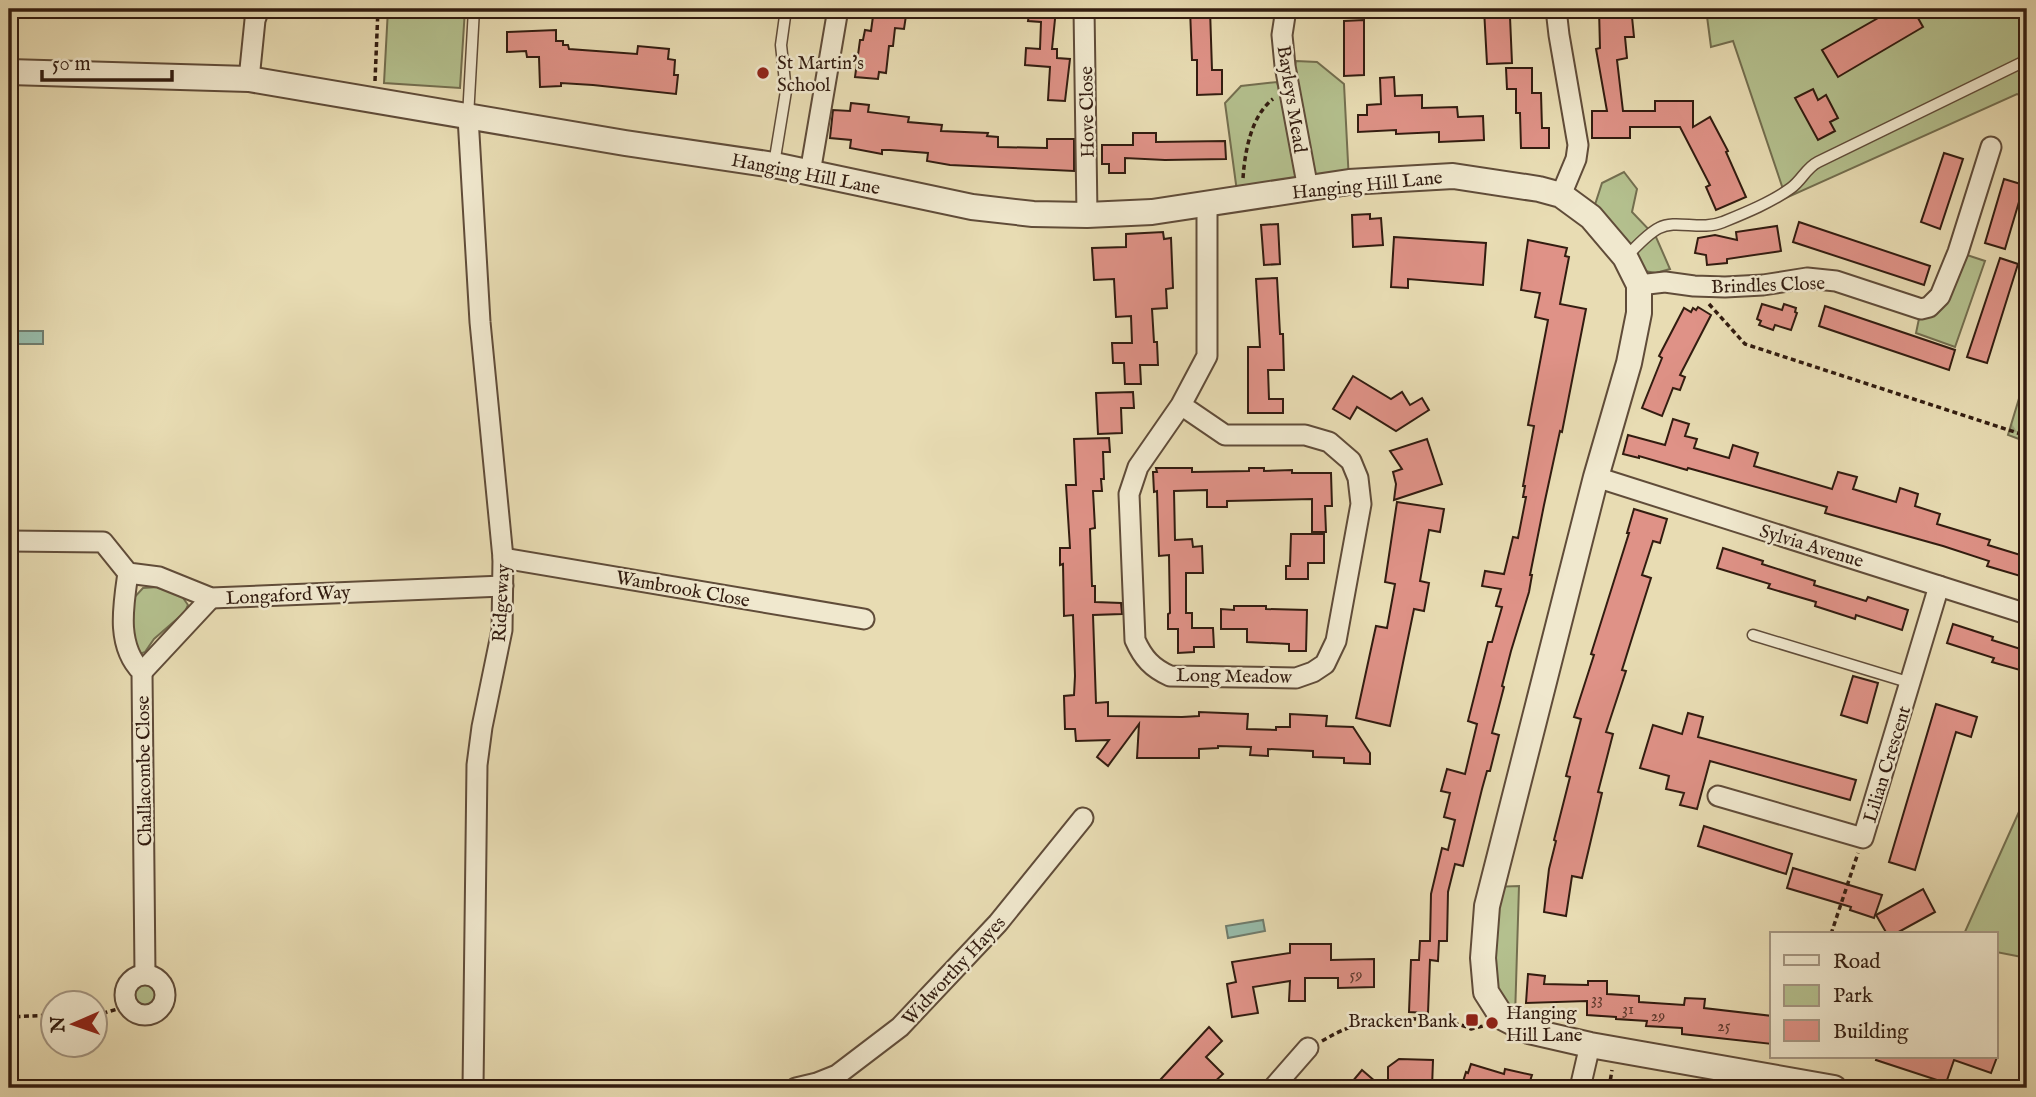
<svg xmlns="http://www.w3.org/2000/svg" width="2036" height="1097" viewBox="0 0 2036 1097" font-family="'IM FELL English',serif">
<style>
.green{fill:#b4c08e;stroke:#736e4f;stroke-width:2}
.forest{fill:url(#forest-firs);stroke:#736e4f;stroke-width:2}
.water{fill:#97bcab;stroke:#6f7c6d;stroke-width:2}
.building{fill:#df9287;stroke:#321c10;stroke-width:2}
.lines{fill:none;stroke-linecap:round;stroke-linejoin:round}
.service-casing{stroke:#604c39;stroke-width:13}
.minor-casing{stroke:#604c39;stroke-width:23}
.tertiary-casing{stroke:#604c39;stroke-width:28}
.path{stroke:#321c10;stroke-width:3.5;stroke-dasharray:5 3.5;stroke-linecap:butt}
.service{stroke:#f0e8ce;stroke-width:10}
.minor{stroke:#f0e8ce;stroke-width:19}
.tertiary{stroke:#f0e8ce;stroke-width:24}
.poi-dot{fill:#8f2418;stroke:#f0e8ce;stroke-width:2.5}
.labels{text-anchor:middle;stroke-width:5;stroke-linejoin:round;paint-order:stroke}
.number-label{font-size:16px;fill:#5d3a2e}
.poi-label{font-size:19px;fill:#321c10;stroke:#f0e8ce;text-anchor:start}
.street-label{font-size:19px;fill:#321c10;stroke:#f0e8ce}
</style>
<defs>
<pattern id="forest-firs" width="22" height="20" patternUnits="userSpaceOnUse" patternTransform="scale(1.75)"><rect width="22" height="20" fill="#b4c08e"/><path d="M5 1l3.5 6h-7zM16 11l3.5 6h-7z" fill="#9ba479"/></pattern>
</defs>
<rect width="100%" height="100%" fill="#e8dcb3"/>
<filter id="stains"><feTurbulence type="fractalNoise" baseFrequency=".00286" numOctaves="4"/><feColorMatrix values="0 0 0 0 .2 0 0 0 0 .09 0 0 0 0 .02 0 0 0 .5 -.17"/></filter>
<radialGradient id="worn" r=".72"><stop offset=".6" stop-color="#630" stop-opacity="0"/><stop offset="1" stop-color="#630" stop-opacity=".3"/></radialGradient>
<g class="green">
<polygon points="388,9 465,9 460,88 384,83"/>
<polygon points="1706,9 2027,9 2027,98 2017,94 1786,198 1733,41 1711,47"/>
<polygon points="1296,61 1317,62 1344,84 1349,182 1238,199 1225,103 1241,86 1277,82 1280,94 1290,91"/>
<polygon points="1624,172 1637,189 1632,212 1656,237 1670,269 1656,273 1633,269 1591,217 1602,183"/>
<polygon points="1958,252 1985,261 1955,347 1916,333 1921,309"/>
<polygon points="158,587 181,595 188,605 185,612 154,639 145,652 140,654 134,650 130,602 143,588"/>
<polygon points="2027,794 2027,958 1996,952 1996,934 1964,934"/>
<polygon points="1519,886 1515,1017 1502,1017 1483,958 1492,887"/>
<path d="M143,977L151,979C159,988 158,1000 151,1009C136,1012 132,998 134,986Z"/>
</g>
<polygon class="forest" points="2027,372 2027,442 2008,435"/>
<g class="water">
<polygon points="16,331 43,331 43,344 15,344"/>
<polygon points="1263,920 1265,931 1228,938 1226,926"/>
</g>
<g class="building">
<polygon points="874,9 907,9 904,29 895,28 893,46 889,46 886,73 879,72 878,79 855,77 860,40 863,40 865,30 871,31"/>
<polygon points="1030,9 1056,9 1052,49 1057,49 1057,58 1070,59 1065,101 1048,100 1050,67 1025,65 1026,48 1040,49 1041,22 1028,21"/>
<polygon points="1190,9 1210,9 1212,70 1222,70 1222,94 1197,95 1197,60 1192,60"/>
<polygon points="1484,9 1507,9 1507,17 1510,17 1512,63 1487,64"/>
<polygon points="1599,9 1629,9 1630,17 1632,17 1634,37 1625,37 1627,58 1617,60 1623,111 1655,111 1655,101 1693,101 1693,127 1710,117 1728,151 1726,152 1746,197 1716,210 1706,187 1710,185 1680,127 1630,127 1630,138 1592,138 1592,111 1607,111 1596,49 1600,48"/>
<polygon points="1894,9 1913,9 1923,27 1838,77 1822,50"/>
<polygon points="1364,20 1364,75 1344,76 1344,21"/>
<polygon points="556,30 556,41 563,41 563,45 568,45 569,49 637,54 638,46 669,49 668,59 675,60 674,75 678,75 676,94 593,85 561,83 561,86 540,87 539,57 527,57 526,51 507,52 507,32"/>
<polygon points="1506,68 1532,68 1532,93 1541,93 1542,128 1549,128 1549,148 1521,148 1520,113 1516,113 1516,89 1507,89"/>
<polygon points="1394,77 1395,96 1422,95 1422,108 1457,107 1458,117 1483,116 1484,140 1439,142 1439,132 1396,134 1396,130 1358,132 1358,115 1367,115 1367,105 1381,104 1380,78"/>
<polygon points="1813,89 1818,100 1826,95 1838,118 1830,122 1835,131 1818,140 1795,98"/>
<polygon points="851,103 869,105 868,112 909,117 908,122 942,125 941,131 988,133 987,136 998,137 998,147 1047,148 1047,139 1074,139 1074,171 950,165 927,161 928,153 890,150 882,150 882,154 850,148 851,140 830,138 833,110 850,111"/>
<polygon points="1133,133 1156,133 1156,142 1225,141 1226,159 1165,160 1125,158 1125,173 1109,173 1109,164 1102,164 1102,145 1133,145"/>
<polygon points="1944,153 1963,159 1940,229 1921,222"/>
<polygon points="2004,179 2024,185 2005,249 1985,243"/>
<polygon points="1370,214 1370,219 1381,218 1383,245 1353,247 1352,215"/>
<polygon points="1799,222 1930,266 1924,285 1793,242"/>
<polygon points="1278,224 1280,264 1264,265 1261,225"/>
<polygon points="1777,226 1781,251 1727,259 1727,263 1707,265 1706,255 1695,253 1698,238 1715,235 1737,240 1736,232"/>
<polygon points="1163,232 1164,239 1171,238 1173,288 1166,289 1167,308 1152,309 1154,342 1157,342 1158,365 1140,365 1141,384 1125,384 1124,363 1113,363 1112,343 1132,343 1131,316 1116,317 1114,279 1094,280 1092,248 1126,247 1126,234"/>
<polygon points="1394,237 1486,243 1483,285 1408,279 1408,288 1391,287"/>
<polygon points="1528,240 1567,248 1565,256 1569,257 1560,304 1586,309 1562,432 1560,431 1544,505 1530,575 1532,575 1529,592 1511,651 1502,686 1504,687 1492,733 1499,735 1490,771 1487,771 1482,789 1463,866 1455,864 1448,892 1447,941 1439,941 1438,961 1430,960 1428,1013 1409,1012 1411,960 1419,960 1420,941 1430,941 1431,894 1442,848 1448,850 1455,820 1444,817 1450,793 1441,791 1447,769 1465,774 1477,724 1468,721 1488,642 1492,642 1502,607 1496,606 1501,589 1482,586 1485,571 1504,574 1513,537 1518,538 1526,497 1523,497 1525,486 1523,486 1534,426 1528,425 1548,320 1535,317 1540,293 1521,290"/>
<polygon points="2000,258 2018,264 1987,363 1967,357"/>
<polygon points="1277,278 1280,334 1283,334 1284,370 1268,370 1269,399 1283,399 1283,413 1248,413 1248,347 1260,347 1256,279"/>
<polygon points="1762,304 1782,310 1784,304 1796,308 1795,312 1797,313 1791,330 1775,325 1773,330 1759,325 1761,321 1757,319"/>
<polygon points="1825,306 1955,350 1949,370 1819,326"/>
<polygon points="1698,307 1711,315 1680,375 1685,377 1680,390 1673,388 1662,416 1642,408 1662,358 1659,356 1684,308 1691,312 1693,308 1696,310"/>
<polygon points="1353,376 1391,399 1402,392 1410,405 1422,398 1429,410 1396,431 1357,407 1350,419 1333,409"/>
<polygon points="1133,392 1134,408 1121,408 1122,433 1098,434 1096,393"/>
<polygon points="1673,419 1689,424 1685,436 1697,439 1694,448 1729,458 1733,445 1758,453 1754,466 1832,489 1838,472 1857,477 1853,489 1896,502 1900,488 1918,494 1915,506 1940,514 1937,524 1990,540 1988,545 2027,557 2027,578 1987,566 1989,561 1943,546 1825,513 1827,507 1688,468 1687,470 1639,456 1639,458 1623,454 1628,435 1665,445"/>
<polygon points="1109,438 1110,452 1103,452 1104,479 1101,479 1102,491 1093,491 1095,528 1090,529 1092,586 1095,586 1095,602 1121,603 1122,614 1093,615 1096,703 1108,702 1108,716 1182,717 1199,716 1199,712 1248,714 1247,729 1276,730 1276,727 1290,727 1290,714 1327,716 1326,726 1353,727 1370,753 1370,764 1344,763 1344,758 1313,757 1313,751 1268,749 1268,756 1250,755 1251,747 1218,746 1218,748 1199,749 1199,758 1137,758 1139,724 1108,766 1097,757 1109,740 1076,741 1075,729 1065,729 1064,696 1074,695 1075,676 1073,615 1064,616 1063,564 1060,565 1060,548 1070,548 1066,485 1076,485 1074,439"/>
<polygon points="1427,439 1442,484 1394,500 1396,484 1393,472 1402,469 1390,451"/>
<polygon points="1156,468 1192,468 1192,472 1249,471 1249,468 1264,468 1264,471 1292,470 1292,473 1331,473 1332,506 1325,506 1326,532 1312,532 1312,499 1227,501 1227,507 1207,507 1207,490 1174,491 1175,540 1192,539 1193,547 1202,546 1203,573 1186,573 1186,613 1192,613 1192,628 1213,628 1214,647 1194,647 1194,652 1178,653 1178,629 1168,629 1168,614 1170,613 1169,555 1159,556 1157,491 1154,492 1153,472 1157,472"/>
<polygon points="1397,502 1444,509 1440,532 1429,530 1420,581 1429,583 1424,611 1414,609 1390,726 1356,718 1376,626 1387,628 1395,584 1385,582"/>
<polygon points="1634,509 1667,519 1660,543 1653,541 1642,575 1651,578 1632,638 1622,670 1626,671 1606,732 1613,734 1598,792 1602,793 1582,878 1572,876 1566,916 1544,912 1549,869 1556,841 1554,840 1570,777 1566,776 1581,719 1574,717 1594,655 1591,654 1629,533 1627,533"/>
<polygon points="1291,534 1324,534 1324,563 1308,563 1308,579 1286,579 1286,566 1290,566"/>
<polygon points="1723,548 1763,561 1762,564 1815,581 1814,585 1866,601 1868,597 1908,610 1902,630 1856,615 1855,619 1815,606 1816,602 1768,588 1770,584 1717,568"/>
<polygon points="1234,606 1266,606 1266,609 1307,610 1306,651 1289,651 1289,644 1247,642 1247,629 1221,629 1221,609 1234,610"/>
<polygon points="1953,624 1993,637 1992,640 2027,651 2027,672 1992,662 1994,658 1947,643"/>
<polygon points="1853,676 1878,683 1867,723 1841,715"/>
<polygon points="1936,704 1977,717 1971,737 1956,732 1915,870 1889,862"/>
<polygon points="1688,713 1703,717 1698,737 1856,780 1850,800 1710,761 1697,809 1680,805 1684,793 1666,789 1669,776 1640,768 1653,725 1682,734"/>
<polygon points="1704,826 1792,854 1786,874 1698,846"/>
<polygon points="1793,868 1882,895 1874,918 1850,910 1851,907 1787,888"/>
<polygon points="1923,889 1935,912 1895,934 1887,934 1876,915"/>
<polygon points="1290,944 1331,944 1331,960 1374,959 1374,987 1338,988 1338,978 1305,978 1305,1001 1289,1001 1290,981 1253,987 1258,1013 1232,1017 1227,984 1236,982 1232,962 1290,953"/>
<polygon points="1528,974 1545,976 1544,984 1588,985 1588,981 1607,981 1607,994 1639,996 1639,1002 1684,1005 1685,998 1705,999 1704,1008 1772,1016 1772,1044 1682,1034 1682,1028 1646,1026 1647,1021 1616,1019 1616,1017 1587,1015 1587,1001 1526,1003"/>
<polygon points="1209,1027 1222,1041 1206,1057 1223,1074 1208,1088 1170,1088 1161,1079"/>
<polygon points="1877,1057 1997,1057 1991,1073 1954,1060 1946,1083 1876,1060"/>
<polygon points="1399,1059 1433,1060 1432,1088 1395,1088 1388,1081 1388,1067"/>
<polygon points="1471,1064 1504,1074 1505,1069 1532,1075 1530,1081 1541,1084 1541,1088 1461,1088 1466,1072 1468,1073"/>
<polygon points="1362,1070 1383,1088 1347,1088"/>
</g>
<g class="lines">
<defs>
<g id="service">
<polyline points="468,117 474,9"/>
<polyline points="774,164 786,91 781,45 786,9"/>
<path d="M1626,257C1636,247 1647,234 1659,228C1676,219 1701,231 1723,222C1745,213 1772,202 1791,188C1802,180 1806,168 1818,162L2027,60"/>
<polyline points="1753,635 1911,683"/>
</g>
<g id="minor">
<polyline points="1084,9 1087,215"/>
<polyline points="1286,9 1282,35 1285,66 1308,189"/>
<polyline points="1556,9 1559,35 1578,145 1576,159 1561,195"/>
<polyline points="249,79 255,20 259,9"/>
<polyline points="468,117 480,322 503,558 502,630 482,727 477,765 473,1088"/>
<polyline points="810,173 838,9"/>
<polyline points="1639,285 1665,282 1694,286 1725,287 1763,285 1807,278 1836,281 1921,309 1929,307 1940,296 1958,252 1991,147"/>
<path d="M1181,405L1225,435H1305L1329,442L1351,461L1358,478L1361,504L1336,641L1325,664L1313,672L1296,678L1170,676C1152,668 1143,658 1135,640L1129,494L1138,467L1181,405L1207,356V204"/>
<polyline points="1596,477 2027,614"/>
<polyline points="9,541 103,542 128,573 159,577 211,598 503,586"/>
<polyline points="503,558 864,619"/>
<path d="M128,573C123,607 116,646 142,672L145,974"/>
<polyline points="142,672 211,598"/>
<polyline points="1718,796 1863,838 1939,586"/>
<circle cx="145" cy="995" r="20"/>
<polyline points="796,1088 817,1083 837,1075 900,1027 998,923 1083,818"/>
<polyline points="1273,1088 1308,1048"/>
<polyline points="1580,1088 1590,1045"/>
</g>
<polyline id="tertiary" points="9,72 249,79 625,143 774,165 972,207 1033,214 1087,215 1152,212 1349,182 1453,176 1539,189 1561,195 1591,217 1625,257 1639,285 1639,313 1629,363 1596,477 1487,906 1483,958 1486,992 1502,1017 1529,1031 1590,1045 1834,1088"/>
</defs>
<use href="#service" class="service-casing"/>
<use href="#minor" class="minor-casing"/>
<use href="#tertiary" class="tertiary-casing"/>
<g class="path">
<polyline points="375,81 378,9"/>
<path d="M1243,178C1245,151 1251,116 1273,99"/>
<polyline points="1709,304 1745,344 2027,436"/>
<polyline points="1831,934 1858,853"/>
<polyline points="94,1014 104,1013 128,1006"/>
<path d="M1322,1041C1359,1019 1386,1016 1428,1020C1443,1022 1457,1022 1471,1029L1483,1026"/>
<polyline points="12,1088 10,1017 52,1015"/>
<polyline points="1609,1088 1612,1070"/>
</g>
<use href="#service" class="service"/>
<use href="#minor" class="minor"/>
<use href="#tertiary" class="tertiary"/>
</g>
<g class="poi-dot">
<circle cx="763" cy="73" r="7"/>
<rect x="1465" y="1013" width="14" height="14" rx="3.5"/>
<circle cx="1492" cy="1023" r="7"/>
</g>
<g class="labels">
<g class="number-label">
<text x="1356" y="980">59</text>
<text x="1597" y="1004">33</text>
<text x="1628" y="1014">31</text>
<text x="1658" y="1021">29</text>
<text x="1724" y="1031">25</text>
</g>
<g class="poi-label">
<text x="777" y="69">St Martin's<tspan x="777" dy="22">School</tspan></text>
<text x="1506" y="1019">Hanging<tspan x="1506" dy="22">Hill Lane</tspan></text>
<text x="1458" y="1027" text-anchor="end">Bracken Bank</text>
</g>
<g class="street-label">
<text transform="translate(1293 99) rotate(81)" y="7">Bayleys Mead</text>
<text transform="translate(1086 112) rotate(-91)" y="7">Hove Close</text>
<text transform="translate(806 173) rotate(11)" y="7">Hanging Hill Lane</text>
<text transform="translate(1367 184) rotate(-6)" y="7">Hanging Hill Lane</text>
<text transform="translate(1768 284) rotate(-2)" y="7">Brindles Close</text>
<text transform="translate(1812 545) rotate(17)" y="7">Sylvia Avenue</text>
<text transform="translate(683 588) rotate(10)" y="7">Wambrook Close</text>
<text transform="translate(288 594) rotate(-3)" y="7">Longaford Way</text>
<text transform="translate(500 603) rotate(-87)" y="7">Ridgeway</text>
<text transform="translate(1234 675) rotate(1)" y="7">Long Meadow</text>
<text transform="translate(1886 764) rotate(-73)" y="7">Lilian Crescent</text>
<text transform="translate(143 771) rotate(-91)" y="7">Challacombe Close</text>
<text transform="translate(953 970) rotate(-47)" y="7">Widworthy Hayes</text>
</g>
</g>
<rect width="2036" height="1097" fill="none" stroke="#e8dcb3" stroke-width="35"/>
<rect x="10" y="10" width="2015" height="1076" fill="none" stroke="#321c10" stroke-width="3.5"/>
<rect x="18" y="18" width="2001" height="1062" fill="none" stroke="#321c10" stroke-width="2"/>
<rect x="1770" y="932" width="228" height="126" fill="#f0e8ce" stroke="#a49682" stroke-width="2"/>
<rect x="1784" y="955" width="35" height="10" fill="#f0e8ce" stroke="#a49682" stroke-width="2"/>
<text x="1833" y="968" font-size="21" fill="#321c10">Road</text>
<rect x="1784" y="985" width="35" height="21" fill="#b4c08e" stroke="#a49682" stroke-width="2"/>
<text x="1833" y="1002" font-size="21" fill="#321c10">Park</text>
<rect x="1784" y="1020" width="35" height="21" fill="#df9287" stroke="#a49682" stroke-width="2"/>
<text x="1833" y="1038" font-size="21" fill="#321c10">Building</text>
<g transform="translate(74 1024) rotate(268)"><circle r="33" fill="#f0e8ce" stroke="#a49682" stroke-width="2"/>
<path d="M0-5L12 26L0 18L-12 26Z" fill="#8f2418"/>
<text y="-10" font-size="19" font-weight="bold" text-anchor="middle" fill="#321c10">N</text>
</g>
<path d="M42 70v10h130v-10" fill="none" stroke="#321c10" stroke-width="3.5"/>
<text x="52" y="70" font-size="21" fill="#321c10" stroke="#f0e8ce" stroke-width="5" paint-order="stroke">50 m</text>
<rect width="100%" height="100%" filter="url(#stains)"/>
<rect width="100%" height="100%" fill="url(#worn)"/>
</svg>
